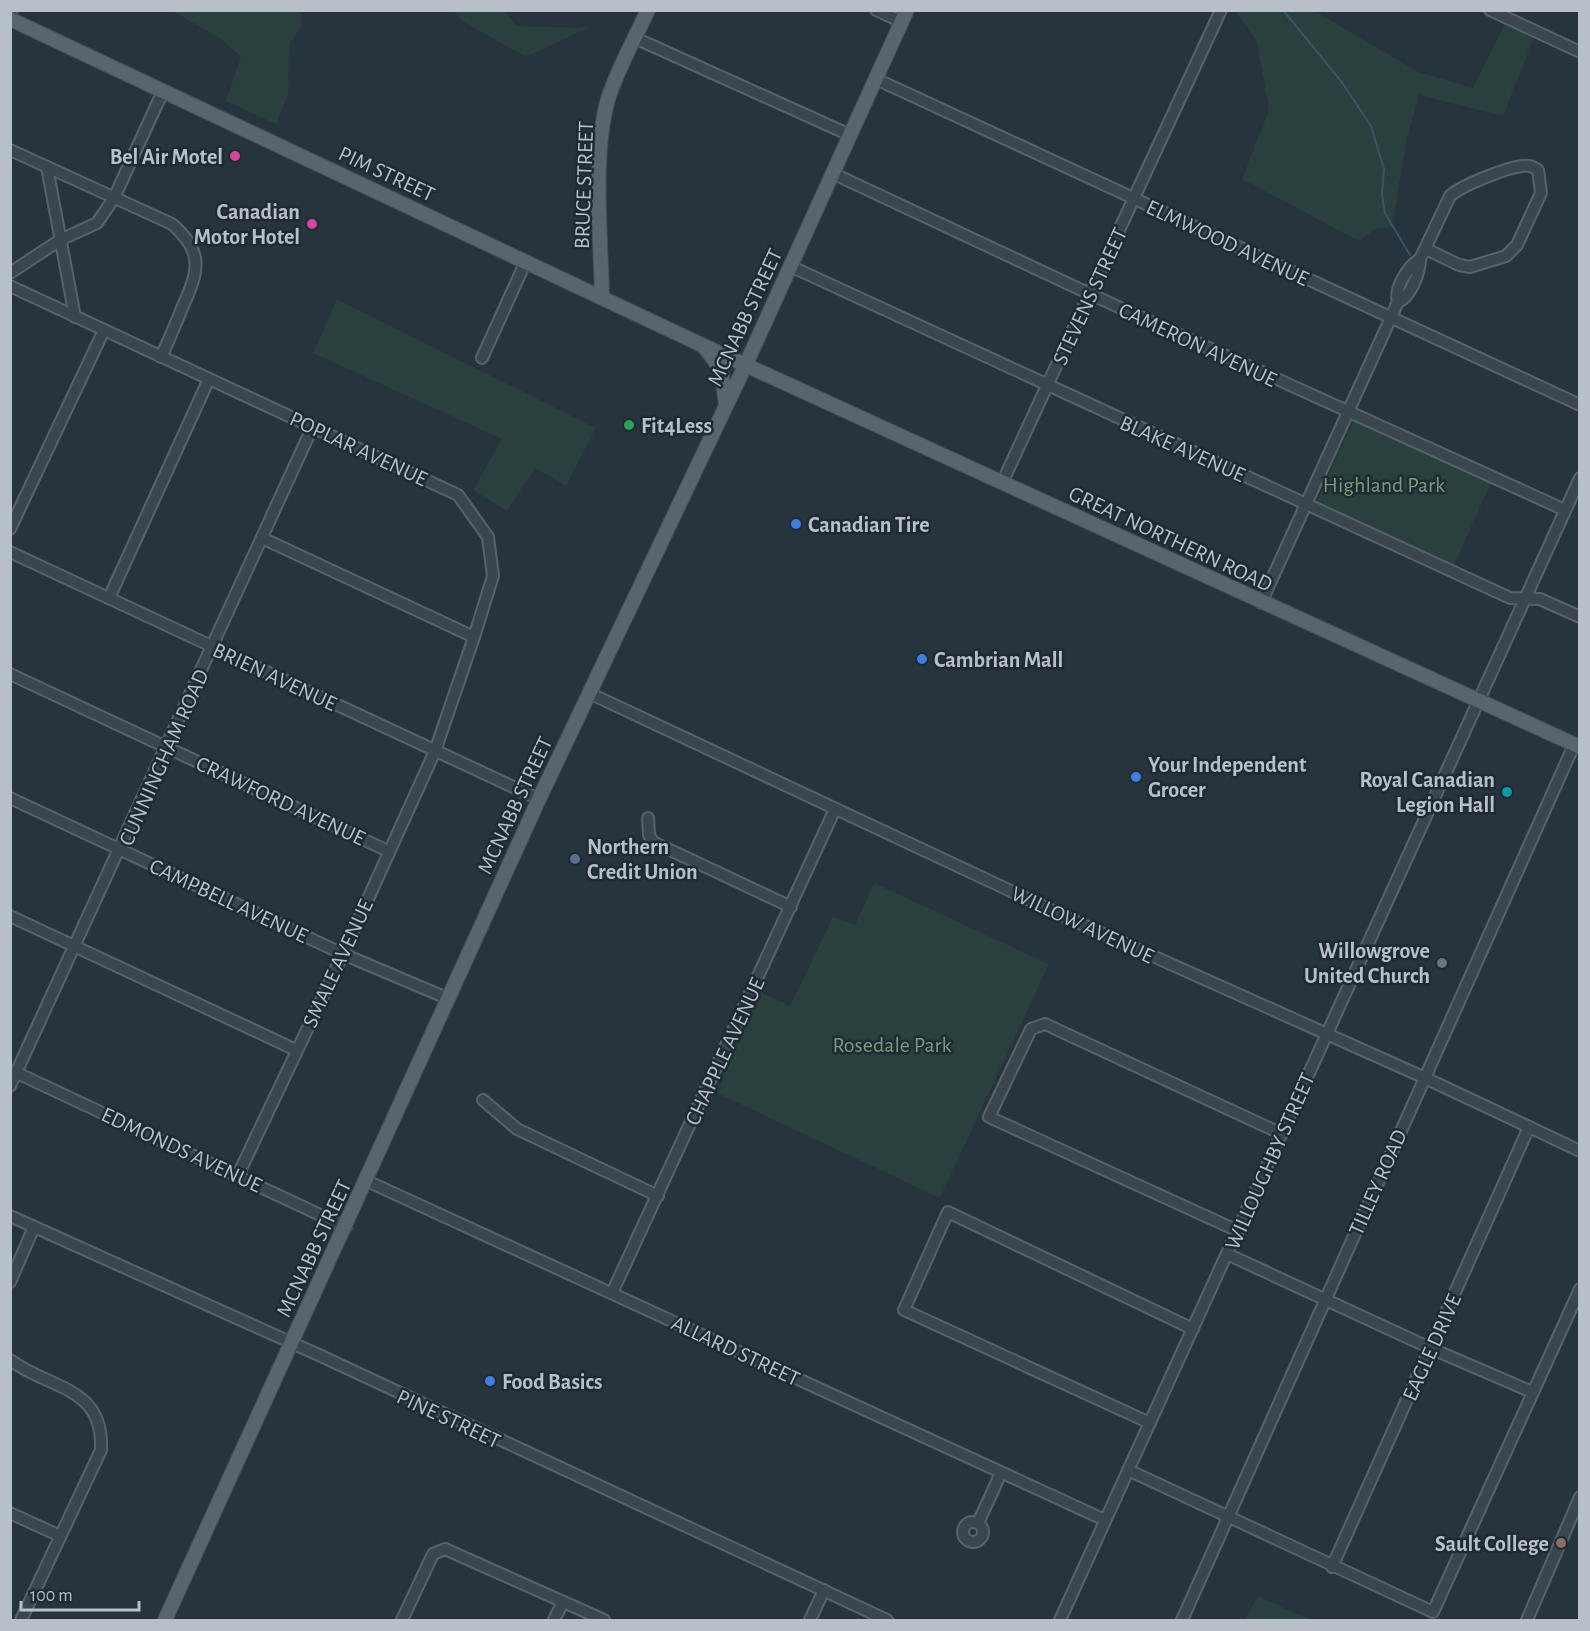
<svg xmlns="http://www.w3.org/2000/svg" width="1590" height="1631" viewBox="0 0 1590 1631" font-family="'Alegreya Sans',sans-serif">
<style>
.green{fill:#29403f}
.lines{fill:none;stroke-linecap:round;stroke-linejoin:round}
.stream{stroke:#3d5365;stroke-width:2}
.minor-casing{stroke:#58626b;stroke-width:14}
.major-casing{stroke:#444e57;stroke-width:16}
.minor{stroke:#3a454e;stroke-width:10}
.major{stroke:#59646d;stroke-width:14}
.hotel-dot{fill:#d1479c;stroke:#1f2a33;stroke-width:2}
.leisure-dot{fill:#2e9e5b;stroke:#1f2a33;stroke-width:2}
.shop-dot{fill:#3f7fe0;stroke:#1f2a33;stroke-width:2}
.culture-dot{fill:#0f9aa8;stroke:#1f2a33;stroke-width:2}
.service-dot{fill:#5c6f8a;stroke:#1f2a33;stroke-width:2}
.worship-dot{fill:#6b7280;stroke:#1f2a33;stroke-width:2}
.education-dot{fill:#8d6e63;stroke:#1f2a33;stroke-width:2}
.labels{text-anchor:middle;stroke-width:5;stroke-linejoin:round;paint-order:stroke}
.poi-label{font-size:22px;font-weight:bold;fill:#b7bfc8;stroke:#1f2a33;text-anchor:start}
.street-label{font-size:22px;fill:#b7bfc8;stroke:#1f2a33}
.park-label{font-size:22px;fill:#769c7b;stroke:#1f2a33}
</style>
<rect width="100%" height="100%" fill="#27333d"/>
<g class="green">
<polygon points="172,11 300,11 302,19 300,29 290,43 288,95 276,124 226,101 241,56 218,37"/>
<polygon points="453,11 505,11 517,26 588,28 526,57 464,22"/>
<polygon points="1235,11 1315,11 1418,72 1473,88 1505,24 1535,35 1503,116 1419,95 1406,142 1392,227 1375,229 1359,241 1242,179 1269,110 1257,41"/>
<polygon points="337,299 596,428 566,486 535,468 507,511 473,490 502,439 313,353"/>
<polygon points="1354,420 1491,483 1454,565 1316,503"/>
<polygon points="874,883 1049,964 940,1198 717,1093 760,992 790,1006 833,917 855,925"/>
<polygon points="1258,1596 1311,1620 1245,1620"/>
</g>
<g class="lines">
<polyline class="stream" points="1283,10 1341,81 1371,126 1384,169 1382,195 1385,213 1410,255"/>
<defs>
<g id="minor">
<polyline points="876,10 902,22"/>
<polyline points="1490,10 1580,52"/>
<polyline points="10,12 12,10"/>
<polyline points="635,38 850,135"/>
<polyline points="876,79 1580,405"/>
<path d="M10,150L172,224C204,252 199,270 183,306C176,323 169,340 161,357"/>
<polyline points="47,167 75,317"/>
<polyline points="832,173 1090,294 1565,510"/>
<path d="M1420,259L1450,196C1462,185 1514,164 1529,166C1532,166 1535,168 1538,170L1541,193L1517,245L1506,256L1470,267L1459,265L1426,249"/>
<polyline points="790,266 1510,598 1540,599 1580,617"/>
<polyline points="10,273 60,240 97,223 114,198 163,91"/>
<polyline points="10,286 458,495 488,537 493,576 474,637 435,751 343,954 238,1175"/>
<polyline points="482,358 526,261"/>
<polyline points="1002,483 1221,10"/>
<polyline points="10,529 104,330"/>
<polyline points="262,538 474,637"/>
<polyline points="10,552 539,799"/>
<polyline points="109,598 209,379"/>
<path d="M1261,603L1398,302C1411,297 1420,272 1420,259C1408,266 1394,288 1398,302"/>
<polyline points="10,674 388,851"/>
<polyline points="589,693 1079,923 1423,1077 1580,1151"/>
<polyline points="10,798 343,954 449,999"/>
<polyline points="648,818 649,835 653,842 791,907"/>
<polyline points="10,916 296,1050"/>
<polyline points="17,1073 346,1227"/>
<polyline points="10,1086 313,426"/>
<polyline points="483,1100 517,1129 658,1196"/>
<polyline points="367,1181 1105,1520"/>
<polyline points="10,1216 321,1356 887,1620"/>
<polyline points="1238,1231 989,1117 1031,1029 1045,1024 1282,1134"/>
<polyline points="1227,1254 1430,1348 1532,1392"/>
<polyline points="10,1282 34,1227"/>
<polyline points="612,1293 835,809"/>
<path d="M10,1360C51,1390 104,1386 101,1450L21,1620"/>
<polyline points="1150,1423 904,1310 942,1225 948,1212 1193,1329"/>
<polyline points="1128,1470 1433,1612 1580,1289"/>
<polyline points="10,1513 60,1536"/>
<circle cx="973" cy="1532" r="10"/>
<polyline points="978,1523 1001,1473"/>
<polyline points="1332,1567 1529,1127"/>
<polyline points="402,1620 433,1554 445,1549 604,1620"/>
<polyline points="554,1620 563,1602"/>
<polyline points="810,1620 824,1590"/>
<polyline points="1060,1620 1580,478"/>
<polyline points="1182,1620 1574,745"/>
<polyline points="1527,1620 1580,1497"/>
</g>
<g id="major">
<polyline points="10,19 704,346 1580,747"/>
<path d="M602,297C601,237 592,156 608,99C618,68 634,40 648,10"/>
<polyline points="705,348 721,369 726,404"/>
<polyline points="165,1620 539,799 746,364 907,10"/>
</g>
</defs>
<use href="#minor" class="minor-casing"/>
<use href="#major" class="major-casing"/>
<use href="#minor" class="minor"/>
<use href="#major" class="major"/>
</g>
<g class="hotel-dot">
<circle cx="235" cy="156" r="6"/>
<circle cx="312" cy="224" r="6"/>
</g>
<circle class="leisure-dot" cx="629" cy="425" r="6"/>
<g class="shop-dot">
<circle cx="796" cy="524" r="6"/>
<circle cx="922" cy="659" r="6"/>
<circle cx="1136" cy="777" r="6"/>
<circle cx="490" cy="1381" r="6"/>
</g>
<circle class="culture-dot" cx="1507" cy="792" r="6"/>
<circle class="service-dot" cx="575" cy="859" r="6"/>
<circle class="worship-dot" cx="1442" cy="963" r="6"/>
<circle class="education-dot" cx="1561" cy="1543" r="6"/>
<g class="labels">
<g class="poi-label">
<text x="223" y="164" text-anchor="end">Bel Air Motel</text>
<text x="300" y="219" text-anchor="end">Canadian<tspan x="300" dy="25">Motor Hotel</tspan></text>
<text x="641" y="433">Fit4Less</text>
<text x="808" y="532">Canadian Tire</text>
<text x="934" y="667">Cambrian Mall</text>
<text x="1148" y="772">Your Independent<tspan x="1148" dy="25">Grocer</tspan></text>
<text x="1495" y="787" text-anchor="end">Royal Canadian<tspan x="1495" dy="25">Legion Hall</tspan></text>
<text x="587" y="854">Northern<tspan x="587" dy="25">Credit Union</tspan></text>
<text x="1430" y="958" text-anchor="end">Willowgrove<tspan x="1430" dy="25">United Church</tspan></text>
<text x="502" y="1389">Food Basics</text>
<text x="1549" y="1551" text-anchor="end">Sault College</text>
</g>
<g class="street-label">
<text transform="translate(387 173) rotate(25)" y="8">PIM STREET</text>
<text transform="translate(583 185) rotate(-88)" y="8">BRUCE STREET</text>
<text transform="translate(1228 242) rotate(25)" y="8">ELMWOOD AVENUE</text>
<text transform="translate(1089 296) rotate(-65)" y="8">STEVENS STREET</text>
<text transform="translate(744 317) rotate(-65)" y="8">MCNABB STREET</text>
<text transform="translate(1198 344) rotate(25)" y="8">CAMERON AVENUE</text>
<text transform="translate(359 448) rotate(25)" y="8">POPLAR AVENUE</text>
<text transform="translate(1183 448) rotate(24)" y="8">BLAKE AVENUE</text>
<text transform="translate(1171 538) rotate(25)" y="8">GREAT NORTHERN ROAD</text>
<text transform="translate(275 676) rotate(25)" y="8">BRIEN AVENUE</text>
<text transform="translate(163 757) rotate(-66)" y="8">CUNNINGHAM ROAD</text>
<text transform="translate(281 800) rotate(25)" y="8">CRAWFORD AVENUE</text>
<text transform="translate(514 805) rotate(-65)" y="8">MCNABB STREET</text>
<text transform="translate(229 900) rotate(25)" y="8">CAMPBELL AVENUE</text>
<text transform="translate(1083 924) rotate(25)" y="8">WILLOW AVENUE</text>
<text transform="translate(337 963) rotate(-65)" y="8">SMALE AVENUE</text>
<text transform="translate(724 1051) rotate(-65)" y="8">CHAPPLE AVENUE</text>
<text transform="translate(182 1149) rotate(25)" y="8">EDMONDS AVENUE</text>
<text transform="translate(1269 1161) rotate(-66)" y="8">WILLOUGHBY STREET</text>
<text transform="translate(1377 1182) rotate(-66)" y="8">TILLEY ROAD</text>
<text transform="translate(313 1248) rotate(-65)" y="8">MCNABB STREET</text>
<text transform="translate(1431 1347) rotate(-66)" y="8">EAGLE DRIVE</text>
<text transform="translate(736 1350) rotate(25)" y="8">ALLARD STREET</text>
<text transform="translate(449 1418) rotate(25)" y="8">PINE STREET</text>
</g>
<g class="park-label">
<text x="1384" y="492">Highland Park</text>
<text x="892" y="1052">Rosedale Park</text>
</g>
</g>
<rect width="1590" height="1631" fill="none" stroke="#b7bfc8" stroke-width="24"/>
<path d="M21 1601v9h118v-9" fill="none" stroke="#b7bfc8" stroke-width="3"/>
<text x="30" y="1601" font-size="18" fill="#b7bfc8" stroke="#1f2a33" stroke-width="4.5" paint-order="stroke">100 m</text>
</svg>
